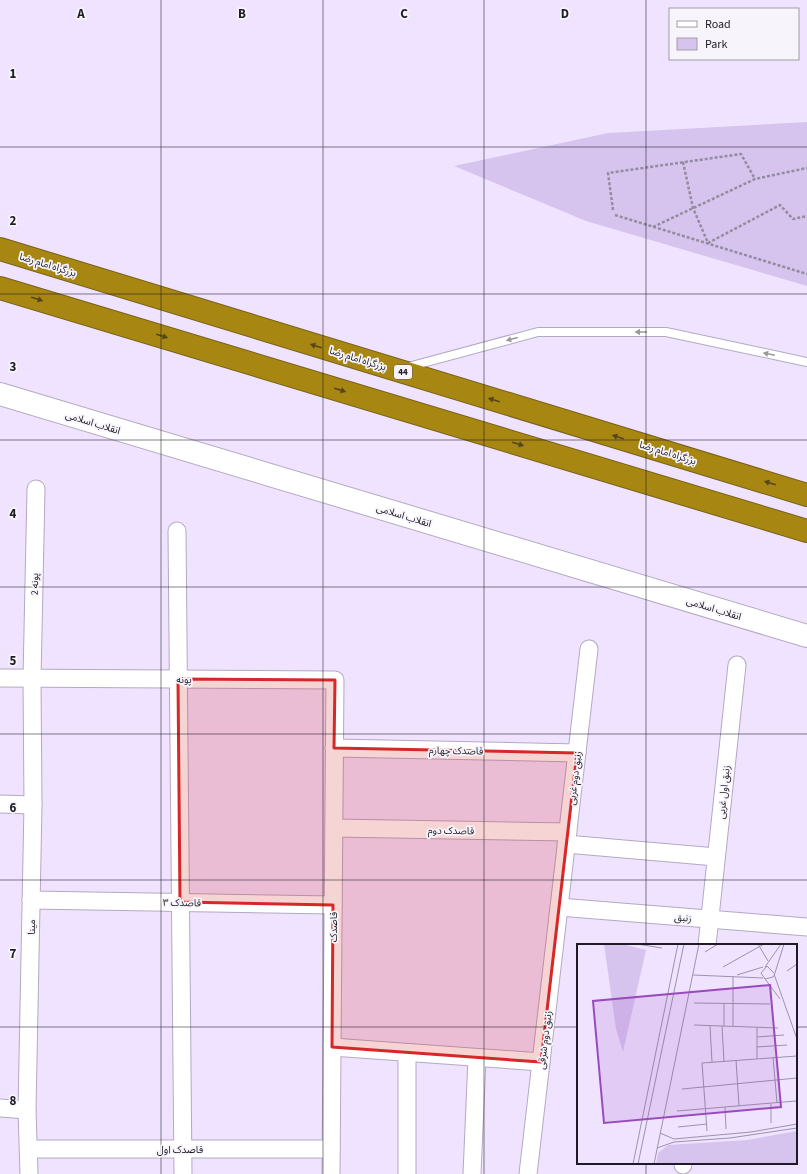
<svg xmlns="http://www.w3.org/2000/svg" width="807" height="1174" viewBox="0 0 807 1174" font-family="'Source Sans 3','Noto Sans Arabic',sans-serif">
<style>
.green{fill:#d6c4ef}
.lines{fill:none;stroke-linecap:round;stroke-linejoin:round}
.lane-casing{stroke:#b4a9c3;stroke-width:10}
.street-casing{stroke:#b4a9c3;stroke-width:19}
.secondary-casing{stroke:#b4a9c3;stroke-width:24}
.highway-casing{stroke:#776119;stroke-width:24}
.path{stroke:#938b9f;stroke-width:2.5;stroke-dasharray:3 2;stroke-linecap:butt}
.lane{stroke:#fff;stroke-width:8}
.street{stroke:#fff;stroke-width:17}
.secondary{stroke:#fff;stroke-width:22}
.highway{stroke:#a78612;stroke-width:22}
.oneway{fill:#55461d}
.oneway2{fill:#9a989d}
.marked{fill:#d62828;fill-opacity:0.2;stroke:#d62828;stroke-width:3;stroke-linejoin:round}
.grid{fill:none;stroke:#1f1b25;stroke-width:1;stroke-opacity:0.55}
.labels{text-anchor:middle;stroke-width:3.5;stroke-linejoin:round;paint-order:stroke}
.shield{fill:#f7f5fb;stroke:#605c65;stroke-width:1}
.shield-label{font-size:9px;font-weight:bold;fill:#1f1b25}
.street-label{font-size:10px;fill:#1f1b25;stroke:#f7f5fb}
.inset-road{fill:none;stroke:#9c93a8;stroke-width:1}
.view{fill:#994bbb;fill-opacity:0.15;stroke:#994bbb;stroke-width:2}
.inset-edge{fill:none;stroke:#1f1b25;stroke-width:2}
.grid-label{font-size:13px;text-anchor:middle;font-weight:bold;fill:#1f1b25;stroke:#f7f5fb;stroke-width:3.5;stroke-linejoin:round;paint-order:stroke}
</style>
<rect width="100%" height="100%" fill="#efe3ff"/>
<polygon class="green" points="807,122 807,286 586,221 454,166 608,133"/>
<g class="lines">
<defs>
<polyline id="lane" points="408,367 538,332 666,332 807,362"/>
<g id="street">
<polyline points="177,531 183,1174"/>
<polyline points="0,678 335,680 331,1174"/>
<polyline points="334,748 577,753"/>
<polyline points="0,804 33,805"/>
<polyline points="334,828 568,832"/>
<polyline points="566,844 716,857"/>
<polyline points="31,900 333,905"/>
<polyline points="559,907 807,927"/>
<polyline points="707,945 737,665"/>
<polyline points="332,1047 541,1062"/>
<polyline points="407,1053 407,1174"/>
<polyline points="0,1108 27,1110"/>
<polyline points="29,1149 331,1149"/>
<polyline points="683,1165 683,1163"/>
<polyline points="29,1174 27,1110 33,805 32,679 36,489"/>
<polyline points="472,1174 477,1058"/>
<polyline points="528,1174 589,649"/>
</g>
<polyline id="secondary" points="0,394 807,636"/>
<g id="highway">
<polyline points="0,249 807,495"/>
<polyline points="0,288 807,531"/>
</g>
</defs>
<use href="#lane" class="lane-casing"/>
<use href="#street" class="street-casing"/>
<use href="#secondary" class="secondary-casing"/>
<use href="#highway" class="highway-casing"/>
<g class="path">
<polyline points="683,162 693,208 708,243 780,205 793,219 807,216"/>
<polyline points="613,210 608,173 741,154 755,179"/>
<polyline points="615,215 807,274"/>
<polyline points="653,227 755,179 807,168"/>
</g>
<use href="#lane" class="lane"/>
<use href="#street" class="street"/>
<use href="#secondary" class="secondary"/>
<use href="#highway" class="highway"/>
</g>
<defs><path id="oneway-solid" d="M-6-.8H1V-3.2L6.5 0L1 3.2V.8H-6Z"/></defs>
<g class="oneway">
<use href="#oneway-solid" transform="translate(37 299) rotate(17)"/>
<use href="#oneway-solid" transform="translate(162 336) rotate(17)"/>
<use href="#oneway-solid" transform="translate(316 346) rotate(-163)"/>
<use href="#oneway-solid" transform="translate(340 390) rotate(17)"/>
<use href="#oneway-solid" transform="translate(494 400) rotate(-163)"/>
<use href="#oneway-solid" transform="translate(618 437) rotate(-163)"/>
<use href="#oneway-solid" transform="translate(518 444) rotate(17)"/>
<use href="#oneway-solid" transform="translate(770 483) rotate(-163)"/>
</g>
<g class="oneway2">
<use href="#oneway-solid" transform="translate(641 332) rotate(180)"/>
<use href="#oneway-solid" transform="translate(512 339) rotate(165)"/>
<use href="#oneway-solid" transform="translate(769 354) rotate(-168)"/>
</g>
<path class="marked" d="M178,679L335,680L334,748L577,753L541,1062L332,1047L333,905L180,902Z"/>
<path class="grid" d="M161,0V1174M323,0V1174M484,0V1174M646,0V945M0,147H807M0,294H807M0,440H807M0,587H807M0,734H807M0,880H807M0,1027H578M796,1027H807M646,1163V1174"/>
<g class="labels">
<rect class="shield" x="394" y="365" width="18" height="14" rx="3"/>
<g class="shield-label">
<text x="403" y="375">44</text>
</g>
<g class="street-label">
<text transform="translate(48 264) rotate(17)" y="4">بزرگراه امام رضا</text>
<text transform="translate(358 358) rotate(17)" y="4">بزرگراه امام رضا</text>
<text transform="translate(93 422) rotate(17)" y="4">انقلاب اسلامی</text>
<text transform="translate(668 452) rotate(17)" y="4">بزرگراه امام رضا</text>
<text transform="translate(404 515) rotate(17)" y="4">انقلاب اسلامی</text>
<text transform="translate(34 584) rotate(-89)" y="4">پونه 2</text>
<text transform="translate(714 608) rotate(17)" y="4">انقلاب اسلامی</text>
<text x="184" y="683">پونه</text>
<text transform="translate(456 750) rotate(1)" y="4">قاصدک چهارم</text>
<text transform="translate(574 778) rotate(-83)" y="4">زنبق دوم غربی</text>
<text transform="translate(723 792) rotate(-84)" y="4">زنبق اول غربی</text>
<text transform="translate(451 830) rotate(1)" y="4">قاصدک دوم</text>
<text transform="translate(182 902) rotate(1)" y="4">قاصدک ۳</text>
<text transform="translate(683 917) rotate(5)" y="4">زنبق</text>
<text transform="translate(31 927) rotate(-89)" y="4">مینا</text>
<text transform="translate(333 927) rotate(-90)" y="4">قاصدک</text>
<text transform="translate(544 1040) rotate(-83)" y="4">زنبق دوم شرقی</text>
<text x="180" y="1153">قاصدک اول</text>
</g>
</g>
<g transform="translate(577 944)">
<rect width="220" height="220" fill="#efe3ff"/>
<path d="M27,0H45L69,6L46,108L39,85ZM220,187V220H79L81,209L91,201L170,196Z" fill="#d6c4ef"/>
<path class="inset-road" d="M60,0L85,4M181,0L191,17M128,8L141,0M146,23L187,0M188,23L204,0M210,27L220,20M197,29L190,22L184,29L188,35L196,33L197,32L207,0M197,30L220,95M116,31L186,34M160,31L186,23M156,32V82M188,35L203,55M117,59L193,60M117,81L201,84M133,82L135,118M145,82L147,117M147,82V59M180,83V115M180,93L207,91M180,103L210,101M196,113L200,159M159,116L162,162M105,145L220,134M194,160V179M148,163L149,185M100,167L219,157M101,183L130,180M130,187L125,119L220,112M83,189L97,195L174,188L220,180M80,204L97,198L153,194L220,184M56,220L101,0M61,220L107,0M77,220L122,0"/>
<path class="view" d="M193,41L204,163L27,179L16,57Z"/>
<rect width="220" height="220" class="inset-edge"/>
</g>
<g class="grid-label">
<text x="81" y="18">A</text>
<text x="242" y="18">B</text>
<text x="404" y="18">C</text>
<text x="565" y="18">D</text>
<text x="13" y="78">1</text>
<text x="13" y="225">2</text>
<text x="13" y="371">3</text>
<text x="13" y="518">4</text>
<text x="13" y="665">5</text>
<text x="13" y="812">6</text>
<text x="13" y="958">7</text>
<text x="13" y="1105">8</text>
</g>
<rect x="669" y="8" width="130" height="52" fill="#f7f5fb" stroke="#a19ea5"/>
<rect x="677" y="21" width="20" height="6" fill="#ffffff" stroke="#a19ea5"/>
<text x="705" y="28" font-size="12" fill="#1f1b25">Road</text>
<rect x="677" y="38" width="20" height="12" fill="#d6c4ef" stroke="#a19ea5"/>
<text x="705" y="48" font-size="12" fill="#1f1b25">Park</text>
</svg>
